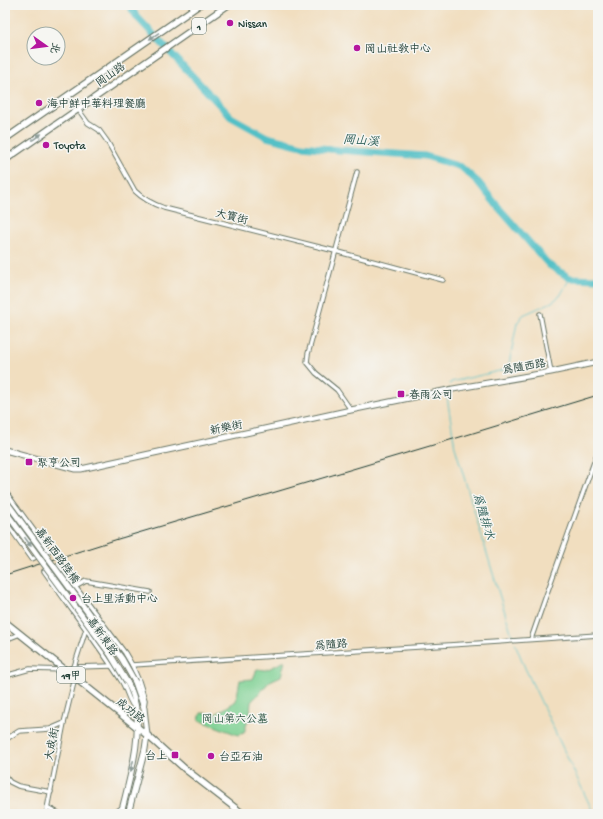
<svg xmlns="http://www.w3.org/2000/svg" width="603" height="819" viewBox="0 0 603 819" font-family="'Gochi Hand','LXGW WenKai TC',sans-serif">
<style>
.green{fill:#7dd092;stroke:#4e8663}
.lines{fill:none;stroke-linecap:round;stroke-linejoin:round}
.stream{stroke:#52c0c6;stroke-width:1}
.river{stroke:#52c0c6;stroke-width:7}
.street-casing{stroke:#687565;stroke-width:5.5}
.secondary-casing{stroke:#687565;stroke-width:7}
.primary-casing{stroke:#687565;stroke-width:8}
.street{stroke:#fff;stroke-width:3.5}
.secondary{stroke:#fff;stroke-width:5}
.primary{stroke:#fff;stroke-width:5.5}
.rail{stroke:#1f3d34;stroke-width:1}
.secondary-bridge-casing{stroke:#687565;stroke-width:7;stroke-linecap:butt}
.secondary-bridge{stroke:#fff;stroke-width:5}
.oneway{fill:#8f9e9a}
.poi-dot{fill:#b5179e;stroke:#f6f6f2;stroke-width:1.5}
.labels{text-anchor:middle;stroke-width:3;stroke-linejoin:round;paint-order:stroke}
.shield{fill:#f6f6f2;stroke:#60746d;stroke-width:1}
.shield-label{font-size:10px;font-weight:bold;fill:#1f3d34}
.poi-label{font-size:11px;fill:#1f3d34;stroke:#f6f6f2;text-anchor:start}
.street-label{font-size:11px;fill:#1f3d34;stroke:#f6f6f2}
.park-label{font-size:11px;fill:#325a47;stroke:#f6f6f2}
.water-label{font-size:12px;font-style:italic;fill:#2c5e58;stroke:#f6f6f2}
</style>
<rect width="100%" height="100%" fill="#f6f6f2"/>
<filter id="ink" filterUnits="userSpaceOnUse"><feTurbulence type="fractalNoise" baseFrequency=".025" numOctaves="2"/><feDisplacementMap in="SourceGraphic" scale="8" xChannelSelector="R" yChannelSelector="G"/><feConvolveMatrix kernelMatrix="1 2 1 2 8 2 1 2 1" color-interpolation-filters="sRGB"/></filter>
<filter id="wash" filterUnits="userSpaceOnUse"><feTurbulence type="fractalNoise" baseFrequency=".012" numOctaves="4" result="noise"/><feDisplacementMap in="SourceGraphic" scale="16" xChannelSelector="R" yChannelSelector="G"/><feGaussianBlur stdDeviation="0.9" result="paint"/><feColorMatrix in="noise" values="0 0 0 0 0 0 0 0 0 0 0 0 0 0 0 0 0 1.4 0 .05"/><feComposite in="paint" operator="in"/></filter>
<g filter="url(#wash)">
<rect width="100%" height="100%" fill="#f1debf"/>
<polygon class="green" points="285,661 281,676 270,681 251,702 250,713 244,733 238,735 199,720 201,713 216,714 236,701 240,680 253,679 257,669 266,670"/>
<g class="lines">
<g class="stream">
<polyline points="450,384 451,382 508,369 517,323 523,315 552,302 560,296 570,278"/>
<polyline points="447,397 455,447 500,597 513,638"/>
<polyline points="515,643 525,668 594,814"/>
</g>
<polyline class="river" points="129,5 137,17 231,117 267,137 302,146 339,150 425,156 461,167 478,182 499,208 549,265 570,278 598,279"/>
</g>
</g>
<g filter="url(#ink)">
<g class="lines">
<defs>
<g id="street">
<path d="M68,95L88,123L99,130L107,141L135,191C143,199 153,204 164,208L335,251L443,280"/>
<polyline points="540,314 551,372"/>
<polyline points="351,410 337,390 316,373 307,362 308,354 357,172"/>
<polyline points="5,491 49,551 32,559 5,521"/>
<polyline points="75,587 86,581 150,592"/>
<polyline points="531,639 547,593 598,451"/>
<polyline points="5,640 20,634"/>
<polyline points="132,665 497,642 598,635"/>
<polyline points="74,667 86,629 99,619"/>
<polyline points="5,676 30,669 65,670 74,667 112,666"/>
<path d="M136,709C129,704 127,690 122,682C98,644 70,608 44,571L57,565L62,569L125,653L132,665L139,681L145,700L144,707"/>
<polyline points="5,740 19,731 50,729 64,723"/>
<polyline points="5,776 10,782 18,786 51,792"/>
<polyline points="47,807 60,814"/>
<polyline points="46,814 64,723 75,678"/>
<polyline points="113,814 123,807"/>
</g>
<g id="secondary">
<polyline points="5,450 75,469 81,469 351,410 453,389 551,372 598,362"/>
<path d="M121,814C129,780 144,734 134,699C133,693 130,688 127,682"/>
<polyline points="128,814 145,749 147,735 144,708 135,682"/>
</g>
<g id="primary">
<polyline points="5,139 141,45 199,5"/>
<polyline points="5,160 228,5"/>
<polyline points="5,622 147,735 185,769 243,814"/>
</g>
</defs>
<use href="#street" class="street-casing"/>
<use href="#secondary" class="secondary-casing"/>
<use href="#primary" class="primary-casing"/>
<use href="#street" class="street"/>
<use href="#secondary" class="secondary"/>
<use href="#primary" class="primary"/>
<polyline class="rail" points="5,575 118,539 460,437 598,395"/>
<defs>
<g id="secondary-bridge">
<polyline points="5,500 122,659 135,682"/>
<polyline points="5,511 110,654 127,682"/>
</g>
</defs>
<use href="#secondary-bridge" class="secondary-bridge-casing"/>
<use href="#secondary-bridge" class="secondary-bridge"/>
</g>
<defs><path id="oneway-solid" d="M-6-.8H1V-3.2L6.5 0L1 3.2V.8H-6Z"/></defs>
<g class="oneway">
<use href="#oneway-solid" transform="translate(154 36) rotate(146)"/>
<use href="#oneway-solid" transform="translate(37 137) rotate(-35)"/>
<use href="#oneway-solid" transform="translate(28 542) rotate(54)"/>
<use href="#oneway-solid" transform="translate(132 766) rotate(103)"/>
</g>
</g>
<g class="poi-dot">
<circle cx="230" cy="23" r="4"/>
<circle cx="357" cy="48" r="4"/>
<circle cx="39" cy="103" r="4"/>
<circle cx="46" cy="145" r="4"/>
<rect x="397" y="390" width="8" height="8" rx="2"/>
<rect x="25" y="458" width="8" height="8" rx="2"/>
<circle cx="73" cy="598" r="4"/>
<rect x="171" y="751" width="8" height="8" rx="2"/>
<circle cx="211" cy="756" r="4"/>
</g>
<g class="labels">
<g class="shield">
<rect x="192" y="18" width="14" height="16" rx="3"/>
<rect x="57" y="667" width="28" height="16" rx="3"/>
</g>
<g class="shield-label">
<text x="199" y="30">1</text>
<text x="71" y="679">19甲</text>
</g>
<g class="poi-label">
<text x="238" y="27">Nissan</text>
<text x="365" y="52">岡山社教中心</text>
<text x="47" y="107">海中鮮中華料理餐廳</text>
<text x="54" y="149">Toyota</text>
<text x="409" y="398">春雨公司</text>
<text x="37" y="466">聚亨公司</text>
<text x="81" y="602">台上里活動中心</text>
<text x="167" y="759" text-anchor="end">台上</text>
<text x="219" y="760">台亞石油</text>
</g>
<g class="street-label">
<text transform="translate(110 74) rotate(-35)" y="4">岡山路</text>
<text transform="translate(232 216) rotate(14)" y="4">大寶街</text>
<text transform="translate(524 366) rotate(-10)" y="4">為隨西路</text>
<text transform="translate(226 427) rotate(-12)" y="4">新樂街</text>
<text transform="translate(58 555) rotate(54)" y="4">嘉新西路陸橋</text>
<text transform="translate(103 636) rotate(55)" y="4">嘉新東路</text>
<text transform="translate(331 644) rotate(-4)" y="4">為隨路</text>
<text transform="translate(131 710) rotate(38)" y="4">成功路</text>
<text transform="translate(51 744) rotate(-79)" y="4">大成街</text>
</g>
<g class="park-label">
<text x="235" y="722">岡山第六公墓</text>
</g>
<g class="water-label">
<text transform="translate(361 140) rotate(4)" y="4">岡山溪</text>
<text transform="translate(484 516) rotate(73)" y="4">為隨排水</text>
</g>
</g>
<rect width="603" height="819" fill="none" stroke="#f6f6f2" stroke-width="20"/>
<g transform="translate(46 46) rotate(104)"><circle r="19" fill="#f6f6f2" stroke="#a0aca6"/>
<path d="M0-3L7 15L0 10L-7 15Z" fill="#b5179e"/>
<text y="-6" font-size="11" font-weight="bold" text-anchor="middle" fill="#1f3d34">北</text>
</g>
</svg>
